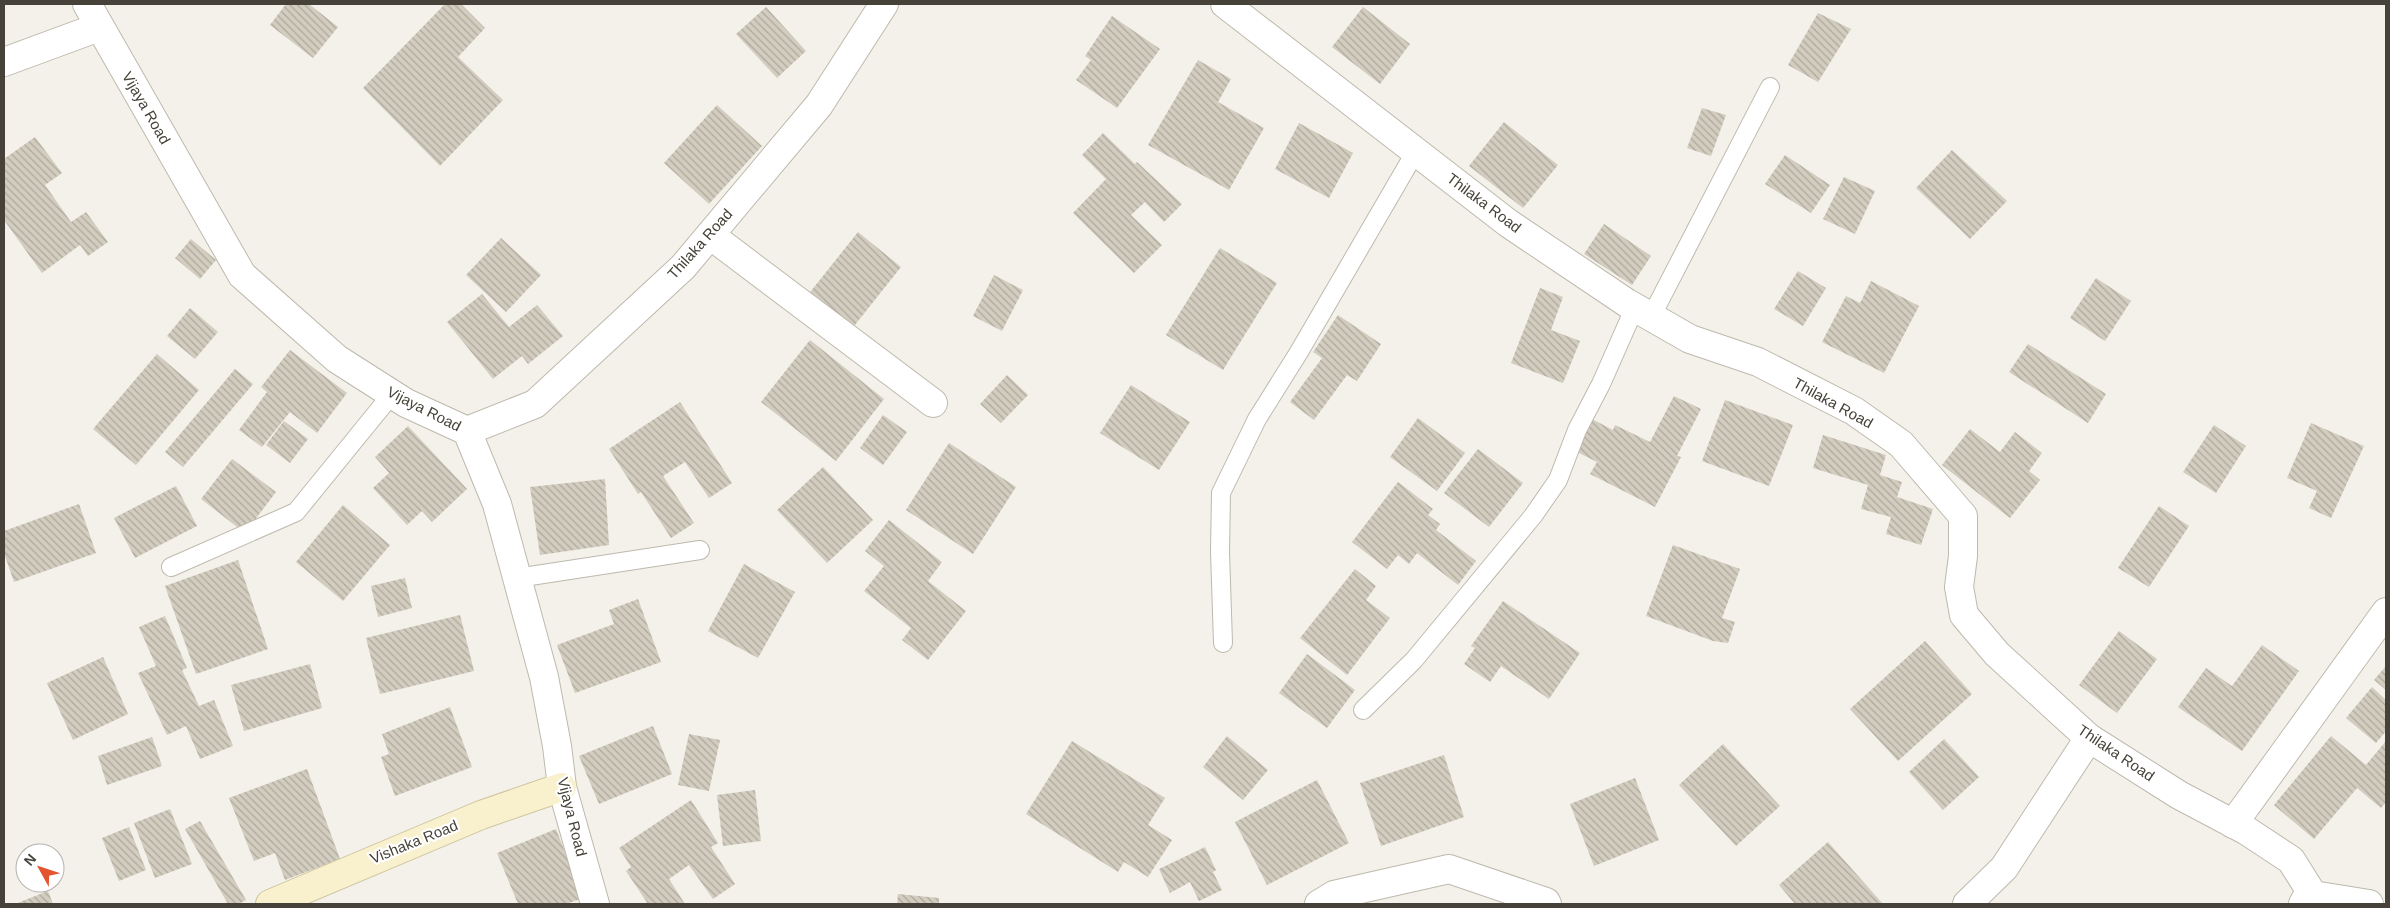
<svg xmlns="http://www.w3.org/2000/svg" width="2390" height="908" viewBox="0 0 2390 908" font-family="Helvetica,sans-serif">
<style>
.building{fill:url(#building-back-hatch)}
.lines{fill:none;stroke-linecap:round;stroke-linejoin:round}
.lane-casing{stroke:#beb9ad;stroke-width:20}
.street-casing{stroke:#beb9ad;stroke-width:30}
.secondary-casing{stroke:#cec49e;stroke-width:30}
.lane{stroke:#fff;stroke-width:18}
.street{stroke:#fff;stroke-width:28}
.secondary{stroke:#f9f1ce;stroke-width:28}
.labels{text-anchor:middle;stroke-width:4.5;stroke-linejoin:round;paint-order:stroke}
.street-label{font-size:15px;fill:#464239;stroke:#fff}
</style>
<defs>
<pattern id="building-back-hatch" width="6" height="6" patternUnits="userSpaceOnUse" patternTransform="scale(1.25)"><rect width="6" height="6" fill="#d3cdc0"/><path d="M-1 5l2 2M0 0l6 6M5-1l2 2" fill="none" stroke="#ada89d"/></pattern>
</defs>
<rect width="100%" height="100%" fill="#f3f1ea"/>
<g class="building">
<polygon points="286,4 309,4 338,27 313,58 270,25"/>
<polygon points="445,4 461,4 485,28 458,57 503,100 440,166 363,88"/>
<polygon points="766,7 806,51 777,78 736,34"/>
<polygon points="1363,7 1410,44 1380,84 1332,47"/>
<polygon points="1818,13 1851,29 1818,82 1788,65"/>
<polygon points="1112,16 1160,49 1117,108 1076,80 1091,60 1085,56"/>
<polygon points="1198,60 1231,79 1218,102 1264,128 1229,190 1148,145"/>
<polygon points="717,105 762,146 709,204 664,163"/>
<polygon points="1702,108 1726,115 1711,156 1687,148"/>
<polygon points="1504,122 1558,165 1523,208 1469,166"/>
<polygon points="1299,123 1353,153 1329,198 1275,169"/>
<polygon points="1103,133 1135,164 1137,162 1182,204 1164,222 1145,202 1131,215 1162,245 1134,273 1073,213 1106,179 1082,155"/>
<polygon points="35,137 62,173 45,185 71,222 86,212 108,242 88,256 80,245 42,273 4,220 4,159"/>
<polygon points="1952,150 2007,201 1970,239 1916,188"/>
<polygon points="1785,155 1830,185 1811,213 1765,184"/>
<polygon points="1844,177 1875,191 1855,234 1823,219"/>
<polygon points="1604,224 1651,256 1632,285 1584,254"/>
<polygon points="858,232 901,267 847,335 803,301"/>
<polygon points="501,238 541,275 506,312 466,275"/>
<polygon points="191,239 216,260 200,279 175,258"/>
<polygon points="1220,248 1277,283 1223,370 1166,335"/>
<polygon points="1798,271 1826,288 1803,326 1774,309"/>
<polygon points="994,275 1023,290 1002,331 973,316"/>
<polygon points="2096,278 2131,301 2105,341 2070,318"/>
<polygon points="1871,281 1919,306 1884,373 1822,342 1846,296 1860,303"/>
<polygon points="1540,288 1563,297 1551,330 1580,341 1563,383 1511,363"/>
<polygon points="482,294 509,327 537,305 563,336 528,364 522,356 493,379 447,322"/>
<polygon points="190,308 218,332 195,359 167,336"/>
<polygon points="1338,315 1381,344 1357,381 1347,375 1314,420 1290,402 1322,358 1313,352"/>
<polygon points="810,340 884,399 836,461 761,402"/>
<polygon points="2028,344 2106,394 2088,423 2009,372"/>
<polygon points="290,350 347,393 317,433 290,412 262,447 239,430 267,392 261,387"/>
<polygon points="157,354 199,390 136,465 93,429"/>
<polygon points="235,369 253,384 183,467 165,452"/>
<polygon points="1007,375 1028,395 1001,423 980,404"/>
<polygon points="1131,385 1190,422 1159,470 1100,433"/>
<polygon points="1674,396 1701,409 1677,456 1681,457 1655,507 1590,474 1597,462 1573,450 1590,418 1613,430 1615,425 1650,442"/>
<polygon points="1725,400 1793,425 1769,486 1702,461"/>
<polygon points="680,402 732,483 709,498 685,462 663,476 694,523 671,538 641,492 638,494 609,449"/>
<polygon points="883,415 907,432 883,465 860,448"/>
<polygon points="1418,418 1465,453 1437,491 1390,457"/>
<polygon points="284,421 308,439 290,463 266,445"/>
<polygon points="2311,423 2364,446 2331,518 2309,508 2317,491 2287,478"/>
<polygon points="2214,425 2246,446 2216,493 2183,472"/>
<polygon points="408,426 467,489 432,522 422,511 407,525 373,488 389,473 375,457"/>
<polygon points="1970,429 2000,452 2015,432 2042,453 2029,471 2040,480 2010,518 1942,465"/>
<polygon points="1823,435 1886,455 1880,475 1902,482 1897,497 1933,509 1921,545 1886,534 1891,517 1861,509 1868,485 1813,468"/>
<polygon points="949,443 1016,487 973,554 906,510"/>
<polygon points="1478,449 1523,483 1489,527 1444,493"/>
<polygon points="232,459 276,492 245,533 201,499"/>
<polygon points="823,467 873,520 827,563 777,510"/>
<polygon points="605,479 609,545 540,555 530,487"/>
<polygon points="1398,482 1433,509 1428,515 1440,524 1436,530 1476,561 1458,585 1417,553 1409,564 1398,555 1387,569 1352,542"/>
<polygon points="176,486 197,526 135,558 114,518"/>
<polygon points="79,504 96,553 14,582 4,553 4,531"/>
<polygon points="343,505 390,545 343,601 296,562"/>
<polygon points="2159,506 2189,526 2149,587 2118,568"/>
<polygon points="889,520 942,562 928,581 966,611 928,660 902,640 911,628 864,591 884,566 865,551"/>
<polygon points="1673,545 1740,569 1722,618 1735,622 1728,643 1713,641 1646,616"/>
<polygon points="238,560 268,649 196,674 165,586"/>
<polygon points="744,564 795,592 758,658 708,631"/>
<polygon points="1355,569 1376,586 1366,600 1390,618 1347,675 1300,638"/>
<polygon points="405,578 412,608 378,617 371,586"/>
<polygon points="638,599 661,662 575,693 557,645 614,624 609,610"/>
<polygon points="1503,601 1580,653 1549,699 1501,666 1490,682 1464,664 1475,648 1471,646"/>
<polygon points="460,615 474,671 380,694 366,638"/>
<polygon points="165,616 187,668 182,670 199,706 214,700 233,746 200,759 186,726 167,735 138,673 156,666 139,627"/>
<polygon points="2119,631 2157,659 2117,713 2079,685"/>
<polygon points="1925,641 1972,694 1898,761 1850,709"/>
<polygon points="2262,645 2299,671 2242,751 2178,707 2206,668 2232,686"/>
<polygon points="1307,654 1355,690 1327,728 1279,693"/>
<polygon points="103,657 128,714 73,740 47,683"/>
<polygon points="310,664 322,708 244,731 231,685"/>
<polygon points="2386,666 2386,690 2374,680"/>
<polygon points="2372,687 2386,700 2386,731 2376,743 2346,718"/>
<polygon points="450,707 472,767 395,796 381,757 389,754 382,734"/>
<polygon points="653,726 672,774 599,804 579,756"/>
<polygon points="689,734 720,740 709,791 678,785"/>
<polygon points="1227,736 1268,770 1243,800 1203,767"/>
<polygon points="2331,736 2366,765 2386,741 2386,802 2381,808 2357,788 2314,839 2274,805"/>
<polygon points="152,737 162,766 107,785 98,756"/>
<polygon points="1944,739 1979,777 1943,810 1909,772"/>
<polygon points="1072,741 1165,798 1148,825 1172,840 1148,877 1124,862 1118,872 1026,814"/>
<polygon points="1723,744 1780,806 1736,846 1679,785"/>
<polygon points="1444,755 1464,817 1381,846 1360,783"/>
<polygon points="307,769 340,859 285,880 275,853 254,861 229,798"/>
<polygon points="1635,778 1659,840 1594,866 1570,804"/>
<polygon points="1317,780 1349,843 1267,885 1235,822"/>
<polygon points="755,790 761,841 723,846 717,795"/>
<polygon points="691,800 718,843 711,847 735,884 713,899 689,865 669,879 685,904 648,904 626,871 631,867 619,848"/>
<polygon points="170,809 192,864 155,878 134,823"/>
<polygon points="200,821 246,900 239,904 228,904 185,829"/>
<polygon points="129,827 146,870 119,881 102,838"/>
<polygon points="556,829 583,898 566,904 518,904 497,853"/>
<polygon points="1828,842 1883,904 1795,904 1779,885"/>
<polygon points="1205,847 1216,870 1213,872 1222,890 1199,901 1190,882 1170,893 1159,869"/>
<polygon points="48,891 53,904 15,904"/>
<polygon points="898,894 939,898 939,904 897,904"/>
</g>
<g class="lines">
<defs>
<g id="lane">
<polyline points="1651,317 1770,87"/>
<polyline points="171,567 296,512 392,394"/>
<polyline points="517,578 700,550"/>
<polyline points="1223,643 1220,552 1221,493 1257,419 1299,352 1416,151"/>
<polyline points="1363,710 1414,660 1533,516 1558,480 1577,430 1601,384 1635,307"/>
</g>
<g id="street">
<polyline points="87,4 242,275 337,359 406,403 467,431 497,504 544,677 557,746 562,787 595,904"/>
<polyline points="1225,4 1508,223 1627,303 1690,339 1758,362 1854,411 1901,444 1963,516 1963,556 1959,587 1964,615 1997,654 2089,738 2179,795 2247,831 2291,860 2313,895 2309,893 2303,904"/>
<polyline points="4,62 99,27"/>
<polyline points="710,235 933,403"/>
<polyline points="467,431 535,404 683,267 819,105 884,4"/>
<polyline points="2233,824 2386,612"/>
<polyline points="2313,895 2369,904"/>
<polyline points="1319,904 1334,895 1449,869 1546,902 1547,904"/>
<polyline points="1967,904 2004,868 2089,738"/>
</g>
<polyline id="secondary" points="270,904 481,815 562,787"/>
</defs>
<use href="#lane" class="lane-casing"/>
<use href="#street" class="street-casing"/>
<use href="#secondary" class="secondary-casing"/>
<use href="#lane" class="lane"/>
<use href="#street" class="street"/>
<use href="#secondary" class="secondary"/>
</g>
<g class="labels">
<g class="street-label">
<text transform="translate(146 108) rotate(60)" y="5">Vijaya Road</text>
<text transform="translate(1484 203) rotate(37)" y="5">Thilaka Road</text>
<text transform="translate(700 244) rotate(-48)" y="5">Thilaka Road</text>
<text transform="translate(1833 403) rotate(29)" y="5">Thilaka Road</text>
<text transform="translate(424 409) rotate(27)" y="5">Vijaya Road</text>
<text transform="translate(2116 753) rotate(34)" y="5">Thilaka Road</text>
<text transform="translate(572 817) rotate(76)" y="5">Vijaya Road</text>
<text transform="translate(414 842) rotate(-22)" y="5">Vishaka Road</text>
</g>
</g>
<rect width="2390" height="908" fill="none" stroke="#464239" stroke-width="10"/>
<g transform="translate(40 868) rotate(310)"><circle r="24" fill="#ffffff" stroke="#b5b3b0"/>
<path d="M0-4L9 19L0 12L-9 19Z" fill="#e35531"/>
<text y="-8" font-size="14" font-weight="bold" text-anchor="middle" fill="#464239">N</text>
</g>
</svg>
